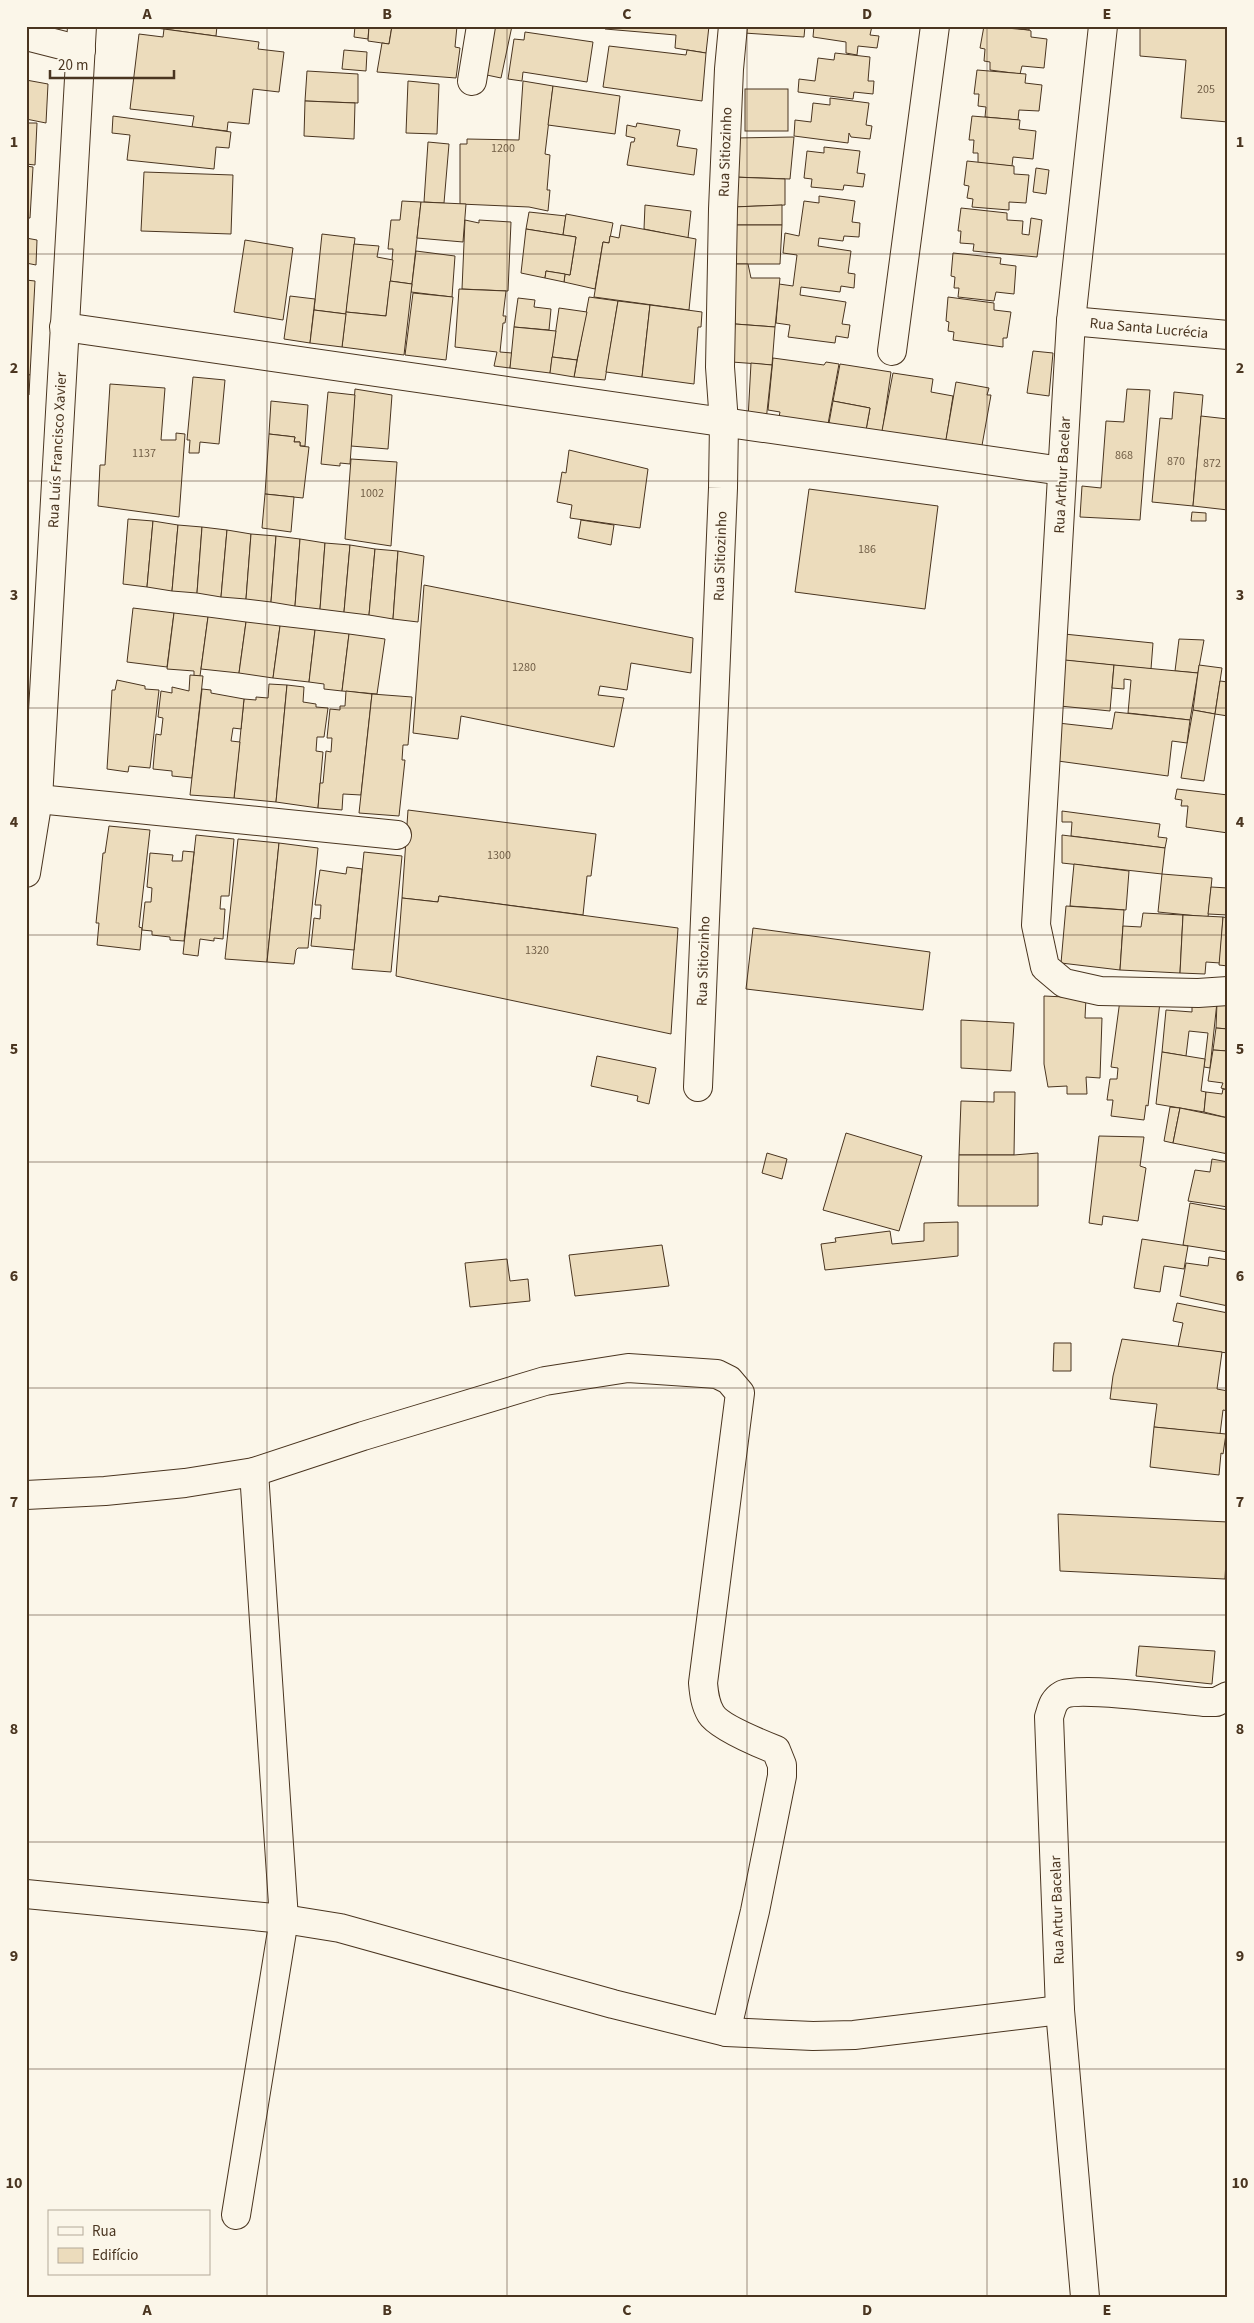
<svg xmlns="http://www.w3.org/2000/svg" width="1254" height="2323" viewBox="0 0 1254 2323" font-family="'Source Sans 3',sans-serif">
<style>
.building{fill:#ecdcbc;stroke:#4a3520}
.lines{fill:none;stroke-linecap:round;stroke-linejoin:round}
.minor-casing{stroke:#4a3520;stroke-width:30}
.minor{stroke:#fbf6e9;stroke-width:28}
.grid{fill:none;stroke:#4a3520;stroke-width:1;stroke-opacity:0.55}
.labels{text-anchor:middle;stroke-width:4;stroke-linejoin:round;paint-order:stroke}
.number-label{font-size:12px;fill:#725f47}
.street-label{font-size:15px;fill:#4a3520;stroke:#fbf6e9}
.neatline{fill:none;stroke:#4a3520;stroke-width:2}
.grid-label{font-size:16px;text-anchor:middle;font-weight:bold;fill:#4a3520}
</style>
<rect width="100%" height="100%" fill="#fbf6e9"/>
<g class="building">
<polygon points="141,26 217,26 216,36"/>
<polygon points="355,26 369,26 368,39 354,37"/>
<polygon points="369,26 392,26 389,44 368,41"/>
<polygon points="392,26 457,26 455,47 460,48 456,78 377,72 382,43 389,44"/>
<polygon points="487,26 512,26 501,78 482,74"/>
<polygon points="605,26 709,26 706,53 675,48 676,35 605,29"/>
<polygon points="744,26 805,26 804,37 744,33"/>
<polygon points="814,26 872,26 870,35 879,36 877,48 858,46 857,55 846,53 846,42 813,37"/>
<polygon points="984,26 1029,30 1031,31 1031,37 1047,39 1044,68 1022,66 1020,74 990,70 990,62 984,61 985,49 980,48"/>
<polygon points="998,26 1029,26 1029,30"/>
<polygon points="1140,26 1228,26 1228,122 1181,118 1186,60 1140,56"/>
<polygon points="164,29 259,42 258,49 284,52 279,92 253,89 249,124 228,122 227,131 192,127 194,116 130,109 139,34 163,37"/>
<polygon points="525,32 593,42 587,82 523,72 522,81 508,79 514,39 524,40"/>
<polygon points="609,46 686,55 687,50 706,53 702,101 603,87"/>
<polygon points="344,50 367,52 366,71 342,69"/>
<polygon points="835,53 870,57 868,81 874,81 873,94 854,92 853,99 798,92 799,79 815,81 818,58 834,60"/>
<polygon points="977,70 1026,74 1025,83 1042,85 1039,111 1019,110 1018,120 985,117 986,107 978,106 979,94 974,94"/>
<polygon points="307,71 358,74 358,103 305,101"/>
<polygon points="26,80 48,84 46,123 26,119"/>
<polygon points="408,81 439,84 437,134 406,133"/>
<polygon points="523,81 553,86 545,154 550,155 547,190 550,190 548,211 529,207 460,204 460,144 467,144 467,139 519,140"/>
<polygon points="553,86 620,96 615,134 548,125"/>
<rect x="745" y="89" width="43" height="42"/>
<polygon points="830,98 869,103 866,125 872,126 870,139 851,137 849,133 848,143 794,136 795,120 811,122 813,103 830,105"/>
<polygon points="305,101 355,103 354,139 304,136"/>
<polygon points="113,116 231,132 229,148 216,147 214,169 127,160 130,135 112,133"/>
<polygon points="972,116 1020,120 1019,129 1036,131 1033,159 1013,157 1012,166 978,163 978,153 973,153 974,140 969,140"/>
<polygon points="26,123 37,123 35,165 26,164"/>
<polygon points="637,123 680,130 677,146 697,149 694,175 627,165 631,142 634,142 635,138 626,136 627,125 636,127"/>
<polygon points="794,137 790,179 733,177 735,138"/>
<polygon points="428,142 449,144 444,203 424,202"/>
<polygon points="824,147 860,151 857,173 865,174 863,187 844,185 843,190 811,187 812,179 804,178 807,151 824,153"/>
<polygon points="967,161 1014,166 1014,174 1029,175 1026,203 1009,202 1009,210 972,207 973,199 967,198 969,186 964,185"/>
<polygon points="26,166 33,167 30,218 26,218"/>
<polygon points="1036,168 1049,170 1046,194 1033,192"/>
<polygon points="144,172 233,175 231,234 141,231"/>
<polygon points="733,177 785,179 785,205 733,207"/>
<polygon points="819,196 855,201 852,222 860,223 859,237 844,236 843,241 819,238 818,246 851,251 848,273 855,274 854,288 841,286 840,292 801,287 800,295 846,302 842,324 850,325 848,338 836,336 835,343 788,337 790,325 776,323 779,284 793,286 797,255 783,253 785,233 799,236 804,201 819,203"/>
<polygon points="402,201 421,202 412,284 390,281 393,249 388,249 391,220 400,220"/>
<polygon points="421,202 466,204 463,242 417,238"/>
<polygon points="645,205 691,211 688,238 644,229"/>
<polygon points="782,205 782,225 733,225 733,207"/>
<polygon points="961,208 1007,213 1007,220 1023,221 1022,234 1029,235 1031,218 1042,220 1037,257 973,251 974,244 960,243 961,231 958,231"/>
<polygon points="529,212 566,216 563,235 526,229"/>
<polygon points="566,214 613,223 609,243 603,242 595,289 564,282 565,274 570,275 576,237 563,235"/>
<polygon points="465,220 479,223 479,220 511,222 508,291 462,289"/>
<polygon points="621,225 696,239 689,310 594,297 603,242 609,243 610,236 619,238"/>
<polygon points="731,225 782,225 780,264 733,264"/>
<polygon points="526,229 576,237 570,275 546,271 545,278 521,273"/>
<polygon points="322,234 355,238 346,314 314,310"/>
<polygon points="26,238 37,240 36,265 26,263"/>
<polygon points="245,240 293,248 283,320 234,312"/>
<polygon points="354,244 379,246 377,257 393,260 386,316 346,312"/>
<polygon points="416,251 455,256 452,297 411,292"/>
<polygon points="953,253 1001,258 1000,264 1016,266 1014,294 996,292 994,301 958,297 959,288 954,288 955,277 951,276"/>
<polygon points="733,264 748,264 751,278 780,278 775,327 735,324"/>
<polygon points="546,271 565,274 564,282 545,278"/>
<polygon points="26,280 35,281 30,375 26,374"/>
<polygon points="390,281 412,284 404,355 342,347 346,312 386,316"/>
<polygon points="459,289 506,291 503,316 506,316 505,323 503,323 500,352 512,353 510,368 494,366 497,352 455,347"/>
<polygon points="413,293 453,297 446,360 405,355"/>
<polygon points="290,296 315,299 310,343 284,339"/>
<polygon points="589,297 618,301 605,380 574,377"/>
<polygon points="948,297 994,303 994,310 1011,312 1007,338 1003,338 1003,347 953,340 954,332 948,331 949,322 946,321"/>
<polygon points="518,298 535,300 534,307 551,309 549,330 514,327"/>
<polygon points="618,301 650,305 642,377 606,372"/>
<polygon points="650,305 702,312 701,327 698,327 694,384 642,377"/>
<polygon points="559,308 587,312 577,360 552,357"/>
<polygon points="314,310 346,314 342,347 310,343"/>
<polygon points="735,324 775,327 772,365 732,362"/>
<polygon points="514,327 556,331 550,373 510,368"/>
<polygon points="1033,351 1053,353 1049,396 1027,393"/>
<polygon points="552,357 577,360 574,377 550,373"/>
<polygon points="773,358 824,365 826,362 839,364 828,424 779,417 780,412 768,410"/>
<polygon points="751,363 772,365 766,421 748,419"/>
<polygon points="840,364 891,372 882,434 866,430 870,408 833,401"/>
<polygon points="893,373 933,379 931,392 953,396 945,447 881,436"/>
<polygon points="26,374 30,375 29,395 26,394"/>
<polygon points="193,377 225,380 219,444 200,442 199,453 189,453 190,440 187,440"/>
<polygon points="956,382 989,388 987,395 991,395 981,451 945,445"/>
<polygon points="110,384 165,388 161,440 176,440 176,433 185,434 179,517 98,506 100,465 105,465"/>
<polygon points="355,389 392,395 388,449 351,446"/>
<polygon points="1127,389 1150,390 1140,520 1080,517 1082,486 1101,488 1106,421 1124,422"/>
<polygon points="328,392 355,395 350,464 340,463 340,466 321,464"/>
<polygon points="1174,392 1203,395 1193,506 1152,502 1160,418 1172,419"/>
<polygon points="271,401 308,405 305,446 300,446 300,442 294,442 295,437 269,434"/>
<polygon points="833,401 870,408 866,430 829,423"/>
<polygon points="1201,416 1228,419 1228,510 1193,506"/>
<polygon points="269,434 295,437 294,442 300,442 300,446 309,447 303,498 265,494"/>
<polygon points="569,450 648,469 640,528 570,518 572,505 557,502 562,472 566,473"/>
<polygon points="351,459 397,462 391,546 345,539"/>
<polygon points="809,489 938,506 925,609 795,592"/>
<polygon points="265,494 294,497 291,532 262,528"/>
<polygon points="1192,512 1206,513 1206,521 1191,521"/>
<polygon points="128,519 153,521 147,587 123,584"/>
<polygon points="581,520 614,525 611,545 578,538"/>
<polygon points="153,521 178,525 172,591 147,587"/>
<polygon points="178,525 202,527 197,593 172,591"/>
<polygon points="202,527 227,530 221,597 197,593"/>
<polygon points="227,530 251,534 246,599 221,597"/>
<polygon points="251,534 276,536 271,602 246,599"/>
<polygon points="276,536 300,539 295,606 271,602"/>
<polygon points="300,539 325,543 320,609 295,606"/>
<polygon points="325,543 350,545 344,612 320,609"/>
<polygon points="350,545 375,549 369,615 344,612"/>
<polygon points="375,549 398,551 393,619 369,615"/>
<polygon points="398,551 424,556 418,622 393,619"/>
<polygon points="424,585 693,638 691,673 631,663 627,690 600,686 598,695 624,698 614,747 461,716 458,739 413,733"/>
<polygon points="133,608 174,613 167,667 127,662"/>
<polygon points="174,613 208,617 200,676 194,676 194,671 167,669"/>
<polygon points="208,617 246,622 239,673 201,669"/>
<polygon points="246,622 280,626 273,678 239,673"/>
<polygon points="280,626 315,630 309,682 273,678"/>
<polygon points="315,630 349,634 342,691 324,689 324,684 309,682"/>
<polygon points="349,634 385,639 377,694 342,691"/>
<polygon points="1064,634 1153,643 1151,669 1062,660"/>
<polygon points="1179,639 1204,640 1198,673 1175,671"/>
<polygon points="1065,660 1114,665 1110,711 1060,706"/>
<polygon points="1114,665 1198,673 1190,720 1128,713 1131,680 1124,679 1124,689 1112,688"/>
<polygon points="1199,665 1222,668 1215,714 1193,710"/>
<polygon points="190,675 203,676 192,778 172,776 172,771 153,769 156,734 161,735 163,718 158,717 161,691 172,693 172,687 189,691"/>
<polygon points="117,680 145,686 145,689 159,690 150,768 129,766 128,772 107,769 112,690 115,690"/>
<polygon points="1220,681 1228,682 1228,716 1215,714"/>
<polygon points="269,684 287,685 276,802 234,798 244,699 256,700 256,697 268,698"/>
<polygon points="287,685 304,687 303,702 316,704 316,707 328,708 324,737 317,737 316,751 323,752 318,808 276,802"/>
<polygon points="202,689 211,690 211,693 244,699 241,729 233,728 231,741 240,742 234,798 190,795"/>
<polygon points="346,691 372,694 361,795 343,794 342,810 318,808 320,783 323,783 326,751 331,752 332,738 327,738 330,709 340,710 340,706 345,706"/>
<polygon points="372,694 412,697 408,745 403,745 402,760 405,760 399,816 359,813"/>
<polygon points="1193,710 1215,714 1204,781 1181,778"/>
<polygon points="1115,712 1190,720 1187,743 1172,741 1168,776 1058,761 1058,723 1112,729"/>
<polygon points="1177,789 1228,795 1228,833 1186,827 1188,806 1181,806 1182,800 1175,799"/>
<polygon points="408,810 596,834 591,876 587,876 583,915 439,896 438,902 402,898"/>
<polygon points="1062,811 1160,824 1158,837 1167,838 1165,848 1071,836 1072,822 1062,822"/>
<polygon points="109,826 150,830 139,927 142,928 140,950 97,945 99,923 96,923 103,853 105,853"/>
<polygon points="196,835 234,839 229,896 221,896 220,909 225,909 223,939 214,938 214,941 200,939 198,956 183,954"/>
<polygon points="1062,835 1165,848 1162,874 1062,863"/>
<polygon points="238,839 279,843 267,962 225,959"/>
<polygon points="279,843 318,848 308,948 298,948 296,950 294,964 267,962"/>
<polygon points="183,851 194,852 184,941 170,940 170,937 152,935 152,931 142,930 145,902 151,902 152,888 147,887 150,853 173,855 172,861 182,861"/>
<polygon points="364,852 402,856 391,972 352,969"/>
<polygon points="1074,864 1129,871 1126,910 1070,906"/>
<polygon points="347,867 362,869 354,950 311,946 314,918 320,919 321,905 315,905 320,870 346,874"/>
<polygon points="1162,874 1212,878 1208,917 1158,912"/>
<polygon points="1211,887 1228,888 1228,915 1208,914"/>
<polygon points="439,896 678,928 671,1034 396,976 402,898 438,902"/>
<polygon points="1066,906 1124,910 1120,970 1061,963"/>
<polygon points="1143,913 1183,915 1180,973 1120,970 1123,926 1141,927"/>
<polygon points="1183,915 1223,917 1220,963 1206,962 1205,974 1180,973"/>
<polygon points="1223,917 1228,918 1228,966 1219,965"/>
<polygon points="753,928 930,952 923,1010 746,989"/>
<polygon points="1044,996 1086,998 1085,1018 1102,1018 1100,1078 1086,1077 1087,1094 1067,1094 1067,1086 1048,1087 1044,1064"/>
<polygon points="1120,1000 1160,1002 1148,1106 1146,1105 1144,1120 1111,1116 1113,1100 1107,1100 1110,1079 1117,1079 1118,1068 1111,1067"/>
<polygon points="1192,1002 1217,1002 1210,1068 1204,1067 1208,1033 1189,1031 1186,1056 1162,1052 1166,1010 1192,1012"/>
<polygon points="1217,1002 1228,1003 1228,1029 1216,1028"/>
<polygon points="961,1020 1014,1023 1011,1071 961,1068"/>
<polygon points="1216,1028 1228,1029 1228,1051 1213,1050"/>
<polygon points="1213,1050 1228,1051 1228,1090 1221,1088 1223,1083 1208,1081"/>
<polygon points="1162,1052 1205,1059 1201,1091 1206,1092 1204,1112 1156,1104"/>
<polygon points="597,1056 656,1068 649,1104 637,1101 638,1096 591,1086"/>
<polygon points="1223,1089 1228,1090 1228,1118 1204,1112 1206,1092 1222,1094"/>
<polygon points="994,1092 1015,1092 1014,1155 959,1155 961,1101 994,1102"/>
<polygon points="1170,1107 1180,1108 1173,1143 1164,1141"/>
<polygon points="1180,1108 1228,1118 1228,1154 1173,1143"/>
<polygon points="846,1133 922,1156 899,1231 823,1210"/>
<polygon points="1099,1136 1144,1137 1140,1166 1146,1168 1138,1221 1103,1216 1102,1225 1089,1223"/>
<polygon points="767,1153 787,1159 782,1179 762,1173"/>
<polygon points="1038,1153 1038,1206 958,1206 959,1155 1014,1155"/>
<polygon points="1212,1159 1228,1162 1228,1207 1188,1201 1195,1170 1210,1172"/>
<polygon points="1190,1203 1228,1210 1228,1252 1183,1245"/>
<polygon points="958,1222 958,1256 825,1270 821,1244 836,1242 835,1238 890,1231 892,1244 924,1241 924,1223"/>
<polygon points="1142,1239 1188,1246 1184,1269 1164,1266 1160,1292 1134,1288"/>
<polygon points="662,1245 669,1286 575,1296 569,1255"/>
<polygon points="1209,1257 1228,1260 1228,1306 1180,1296 1186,1263 1208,1266"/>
<polygon points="507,1259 510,1281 528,1279 530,1301 470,1307 465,1263"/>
<polygon points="1177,1303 1228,1313 1228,1353 1178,1347 1183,1323 1173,1321"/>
<polygon points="1122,1339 1222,1352 1217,1389 1228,1391 1228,1411 1223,1410 1220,1434 1154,1427 1157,1404 1110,1399 1113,1376"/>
<polygon points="1054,1343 1071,1343 1071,1371 1053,1371"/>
<polygon points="1154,1427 1226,1434 1223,1454 1221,1453 1219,1475 1150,1467"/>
<polygon points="1058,1514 1228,1522 1225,1579 1060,1571"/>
<polygon points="1139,1646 1215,1651 1212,1684 1136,1676"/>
</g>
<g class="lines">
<defs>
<g id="minor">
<polyline points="1103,26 1071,321 1036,925 1045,967 1064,983 1100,991 1198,993 1228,991"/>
<polyline points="26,36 81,50"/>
<polyline points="472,81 481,26"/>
<polyline points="1071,321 1228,335"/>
<polyline points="64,327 1062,471"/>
<polyline points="892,351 935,26"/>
<polyline points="38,799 397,835"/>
<polyline points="26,873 38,799 82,26"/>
<polyline points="698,1087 723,488 724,423 720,367 723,209 729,69 733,26"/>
<path d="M26,1495L105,1491L185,1483L254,1472L363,1436L545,1381L628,1368L717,1374L729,1380L740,1393L703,1683C704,1694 705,1704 711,1714C719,1727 761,1744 776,1750L782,1765V1776L755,1911L726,2032"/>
<polyline points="26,1894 284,1919 340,1928 613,2004 726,2032 813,2036 854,2035 1060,2010"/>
<polyline points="236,2215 284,1919 254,1472"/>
<path d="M1085,2297L1060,2010L1049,1717C1052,1708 1053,1700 1062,1695C1078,1686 1180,1700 1204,1702H1216L1228,1696"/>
</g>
</defs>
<use href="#minor" class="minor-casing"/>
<use href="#minor" class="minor"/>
</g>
<path class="grid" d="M267,26V2297M507,26V2297M747,26V2297M987,26V2297M26,254H1228M26,481H1228M26,708H1228M26,935H1228M26,1162H1228M26,1388H1228M26,1615H1228M26,1842H1228M26,2069H1228"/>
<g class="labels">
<g class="number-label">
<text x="1206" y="93">205</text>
<text x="503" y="152">1200</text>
<text x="144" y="457">1137</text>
<text x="1124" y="459">868</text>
<text x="1176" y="465">870</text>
<text x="1212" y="467">872</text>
<text x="372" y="497">1002</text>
<text x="867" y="553">186</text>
<text x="524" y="671">1280</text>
<text x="499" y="859">1300</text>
<text x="537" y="954">1320</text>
</g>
<g class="street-label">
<text transform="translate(725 152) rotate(-88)" y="5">Rua Sitiozinho</text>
<text transform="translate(1149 328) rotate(5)" y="5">Rua Santa Lucrécia</text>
<text transform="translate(57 450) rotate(-87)" y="5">Rua Luís Francisco Xavier</text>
<text transform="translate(1062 475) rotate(-87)" y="5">Rua Arthur Bacelar</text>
<text transform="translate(720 556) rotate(-88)" y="5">Rua Sitiozinho</text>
<text transform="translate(703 961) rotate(-88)" y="5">Rua Sitiozinho</text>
<text transform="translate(1057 1910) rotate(-92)" y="5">Rua Artur Bacelar</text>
</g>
</g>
<rect width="1254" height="2323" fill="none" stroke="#fbf6e9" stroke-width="55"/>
<rect x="48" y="2210" width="162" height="65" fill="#fbf6e9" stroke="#b4a999"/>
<rect x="58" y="2227" width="25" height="8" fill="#fbf6e9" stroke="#b4a999"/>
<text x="92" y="2236" font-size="15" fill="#4a3520">Rua</text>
<rect x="58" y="2248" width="25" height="15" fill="#ecdcbc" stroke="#b4a999"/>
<text x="92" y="2260" font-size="15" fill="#4a3520">Edifício</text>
<path d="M50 70v8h124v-8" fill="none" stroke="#4a3520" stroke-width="2.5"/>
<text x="58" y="70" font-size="15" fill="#4a3520" stroke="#fbf6e9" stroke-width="4" paint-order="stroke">20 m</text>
<rect x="28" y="28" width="1198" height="2268" class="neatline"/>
<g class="grid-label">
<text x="147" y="19">A</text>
<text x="387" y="19">B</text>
<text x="627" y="19">C</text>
<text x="867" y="19">D</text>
<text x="1107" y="19">E</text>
<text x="14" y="147">1</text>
<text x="1240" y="147">1</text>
<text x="14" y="373">2</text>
<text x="1240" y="373">2</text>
<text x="14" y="600">3</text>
<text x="1240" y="600">3</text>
<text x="14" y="827">4</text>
<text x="1240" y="827">4</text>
<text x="14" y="1054">5</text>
<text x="1240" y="1054">5</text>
<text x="14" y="1281">6</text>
<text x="1240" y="1281">6</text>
<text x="14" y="1507">7</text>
<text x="1240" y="1507">7</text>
<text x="14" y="1734">8</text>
<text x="1240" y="1734">8</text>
<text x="14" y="1961">9</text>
<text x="1240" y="1961">9</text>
<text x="14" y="2188">10</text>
<text x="1240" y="2188">10</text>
<text x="147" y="2315">A</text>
<text x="387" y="2315">B</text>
<text x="627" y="2315">C</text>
<text x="867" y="2315">D</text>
<text x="1107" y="2315">E</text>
</g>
</svg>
